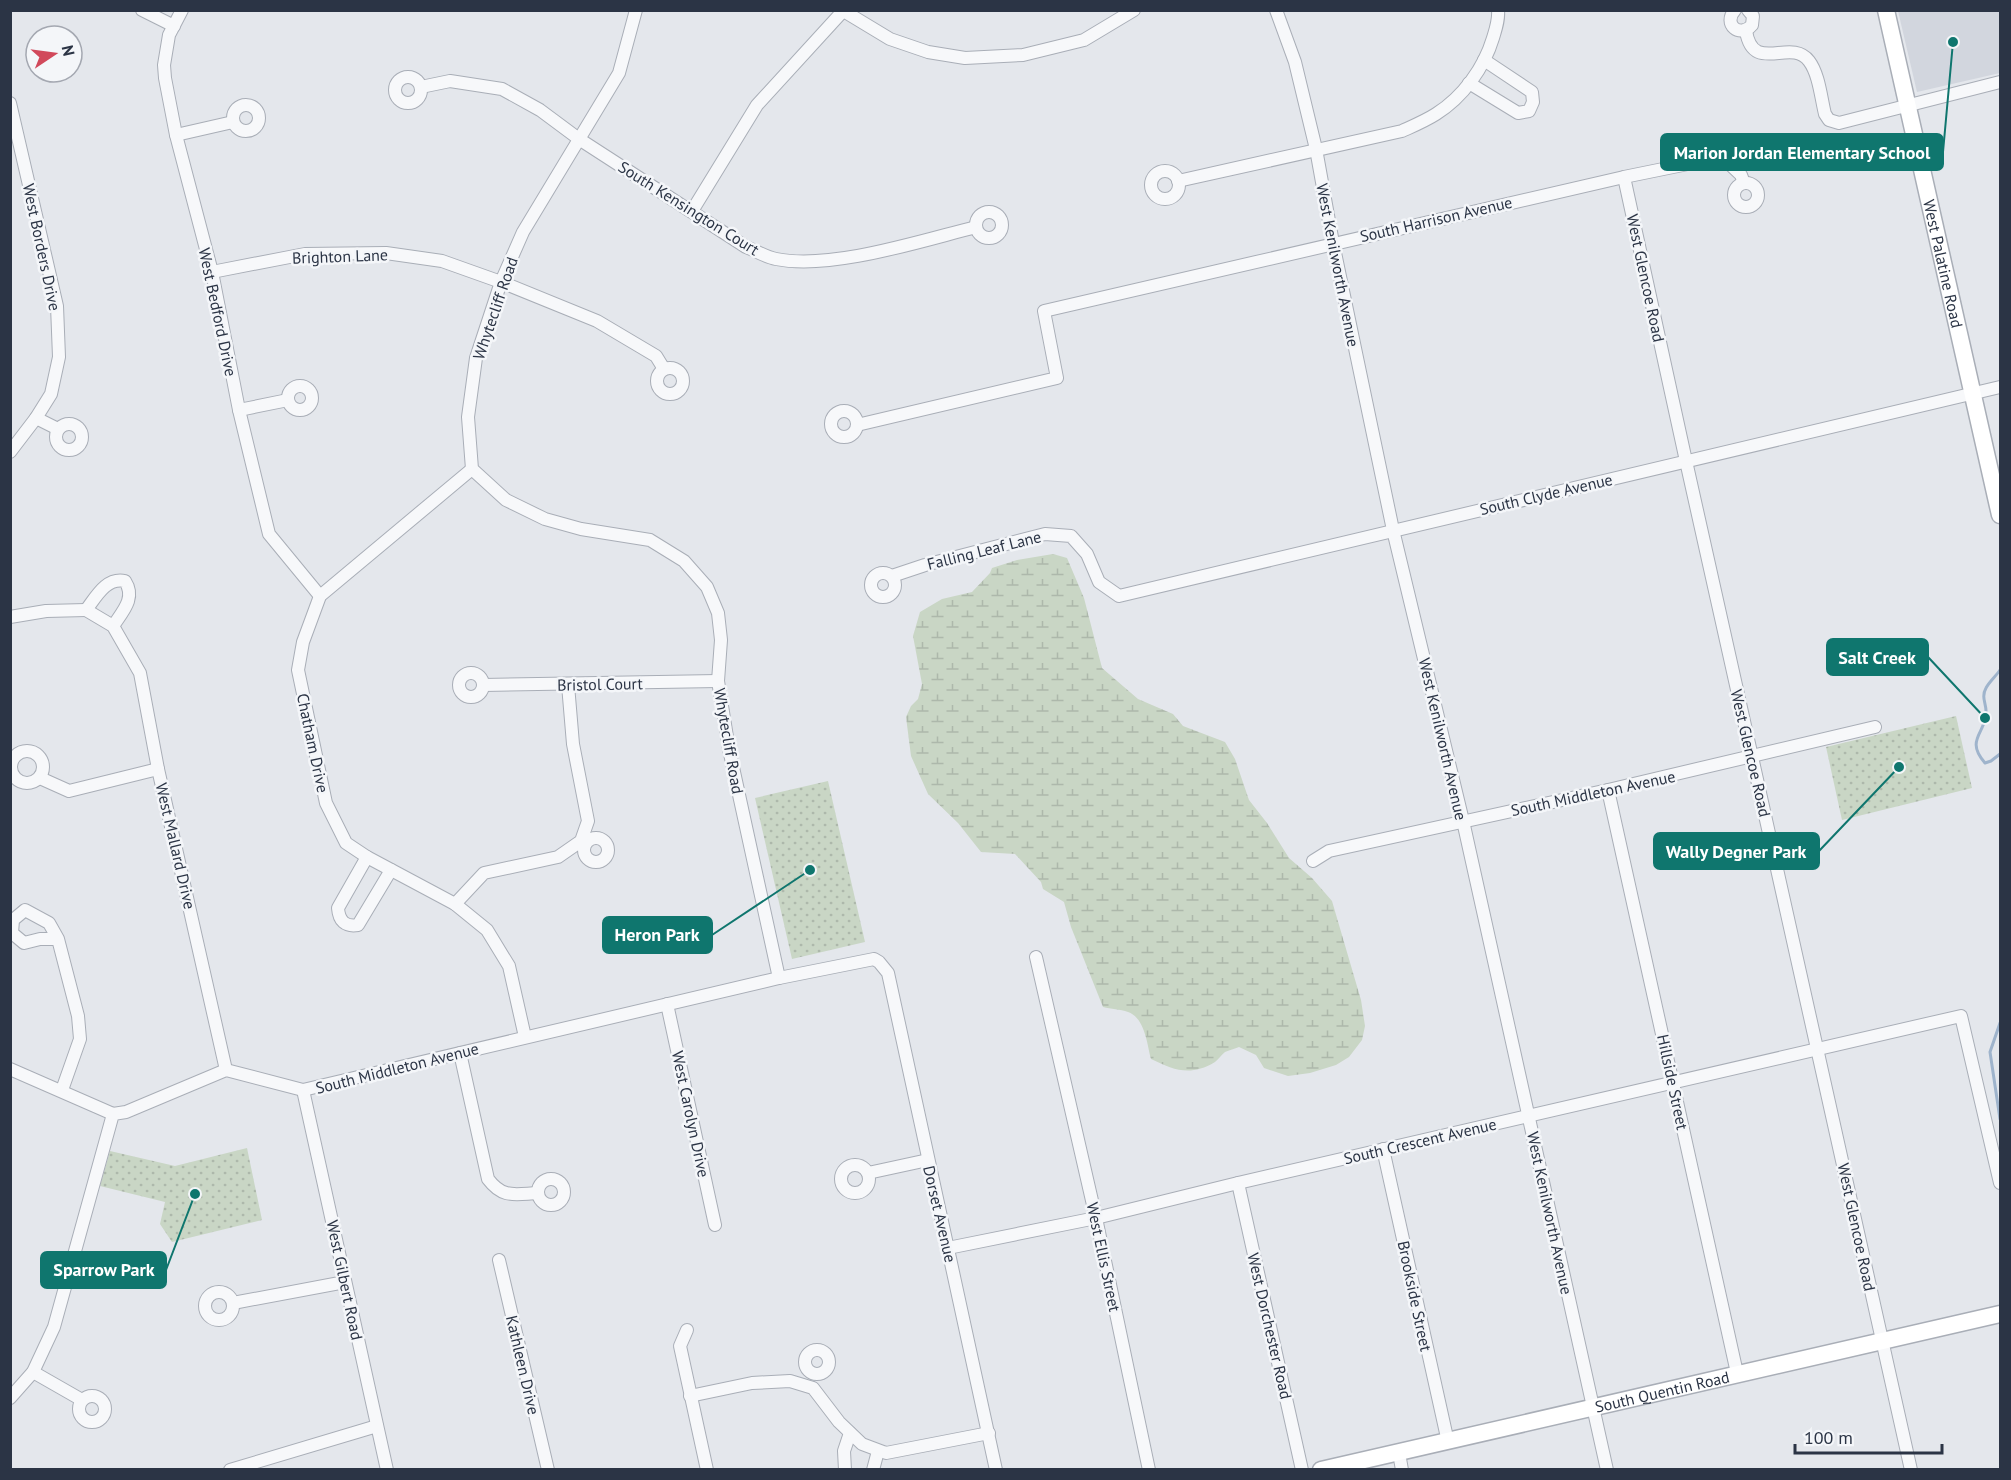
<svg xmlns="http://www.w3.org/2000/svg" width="2011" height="1480" viewBox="0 0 2011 1480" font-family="'PT Sans',sans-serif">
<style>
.built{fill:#d2d6de}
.wetland{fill:url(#wetland-marsh)}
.park{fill:url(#park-dots)}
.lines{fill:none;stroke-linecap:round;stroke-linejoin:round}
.stream{stroke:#9fb4cc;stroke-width:3}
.minor-casing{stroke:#a9aeb7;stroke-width:14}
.secondary-casing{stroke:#a9aeb7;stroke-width:19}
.minor{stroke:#f7f8fa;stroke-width:12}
.secondary{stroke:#fff;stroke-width:16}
.labels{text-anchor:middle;stroke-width:5;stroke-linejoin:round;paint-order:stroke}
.street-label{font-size:16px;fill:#2b3445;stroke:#f4f6f9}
.leader{fill:none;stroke:#0f766e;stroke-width:2}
.callout-dot{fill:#0f766e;stroke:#f4f6f9;stroke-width:2}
.callout{fill:#0f766e;stroke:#0f766e;stroke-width:2}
.callout-label{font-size:18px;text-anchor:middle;font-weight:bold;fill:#fff}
</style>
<defs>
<pattern id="wetland-marsh" width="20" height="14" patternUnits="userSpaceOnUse" patternTransform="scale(1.5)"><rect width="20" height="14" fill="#c9d6c5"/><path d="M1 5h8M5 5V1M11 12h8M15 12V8" fill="none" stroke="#adb8ab"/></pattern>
<pattern id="park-dots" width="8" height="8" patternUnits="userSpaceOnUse" patternTransform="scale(1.5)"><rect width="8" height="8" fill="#c9d6c5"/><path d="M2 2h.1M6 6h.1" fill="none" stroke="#adb8ab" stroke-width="1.8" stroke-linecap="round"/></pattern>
</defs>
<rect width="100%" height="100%" fill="#e4e7ec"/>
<polygon class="built" points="1898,11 2000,11 2000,73 1917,92"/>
<path class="wetland" d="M1053,554L1067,558L1084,598L1102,668L1138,699L1173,714L1183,726L1225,742L1235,759L1249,800L1267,823L1289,858L1312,878L1332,901L1361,1000L1365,1026L1362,1040L1349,1057L1336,1065L1310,1073L1288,1076L1264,1068L1256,1055L1239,1047C1235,1049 1229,1050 1225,1052C1221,1055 1219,1059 1215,1062C1190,1077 1174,1070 1151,1059C1147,1044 1145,1018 1128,1012C1120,1009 1111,1009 1103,1007L1071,927L1064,902L1043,889L1041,882L1015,854L981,852L958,823L928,794L911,756L906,717L911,706L918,699L922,684L913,636L920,612L942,599L972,592L990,573L992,568L1017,560Z"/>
<g class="park">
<polygon points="1956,716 1972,788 1842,820 1826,747"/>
<polygon points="828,781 865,942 792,959 755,798"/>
<polygon points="247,1148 262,1220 172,1242 160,1224 165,1202 100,1186 110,1151 175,1166"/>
</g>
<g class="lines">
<g class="stream">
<path d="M2000,670C1996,676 1989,682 1986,688C1981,697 1986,703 1986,711C1987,733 1964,739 1985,763L1991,761L2000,754"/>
<polyline points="2000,1023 1990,1052 2000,1119"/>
</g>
<defs>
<g id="minor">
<polyline points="142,10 174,26"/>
<polyline points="182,10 169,35 164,65 165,78 176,135 212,272 239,410 269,534 320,596"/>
<polyline points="636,10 619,73 523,232 501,282 476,358 468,417 472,469 506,500 545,519 581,529 650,540 684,561 707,587 718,613 721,640 718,681 729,749 779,978"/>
<polyline points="842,10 890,39 928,52 965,58 1023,55 1084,40 1134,10"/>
<polyline points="1276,10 1295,62 1316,149 1333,243 1393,530 1463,821 1607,1470"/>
<path d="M1735,10C1722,24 1740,39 1752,25L1753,16L1748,10"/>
<path d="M1746,31C1753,75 1791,37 1809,61C1819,74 1821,98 1825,114L1829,120L1839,123L2000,82"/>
<circle cx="408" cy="90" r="13"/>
<polyline points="1469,83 1518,113 1529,111 1533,102 1532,92 1484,60"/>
<path d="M421,87L450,81L502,89L540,110L579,139L746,247C756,251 766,257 776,259C832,270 920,241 976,227"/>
<polyline points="10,103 57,306 59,357 51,394 36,418 10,452"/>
<circle cx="246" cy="118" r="13"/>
<polyline points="176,135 233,122"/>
<circle cx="1165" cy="185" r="14"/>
<polyline points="1624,177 1686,461 1911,1470"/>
<path d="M1178,181L1402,131C1413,126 1425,121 1436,114C1463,97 1484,68 1493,38C1496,28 1499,20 1498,10"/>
<circle cx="1746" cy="195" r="12"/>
<polyline points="692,211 757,105 843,11"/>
<circle cx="989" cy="225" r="13"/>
<polyline points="212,272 305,254 386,253 442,261 501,282 597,321 656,356 664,369"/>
<circle cx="670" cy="381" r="13"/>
<circle cx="300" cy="398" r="12"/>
<polyline points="239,410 288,400"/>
<circle cx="844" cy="424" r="13"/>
<polyline points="36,418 58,429"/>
<circle cx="69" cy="437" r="13"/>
<polyline points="857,425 1057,378 1044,311 1624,177 1722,157 1741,175 1744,183"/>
<polyline points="472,469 320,596 303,642 298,670 326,803 346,843 367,857 455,904 487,930 509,966 525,1037"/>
<circle cx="883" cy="585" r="12"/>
<polyline points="892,576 925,565 1045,534 1071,536 1087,554 1099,582 1119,596 2000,387"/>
<polyline points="86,610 113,626 140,673 158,769 226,1070"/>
<path d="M86,610C96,597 106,577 125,581C136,598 123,611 113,626"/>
<polyline points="10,617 46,611 86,610"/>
<circle cx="471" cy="685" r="12"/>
<polyline points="483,685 718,681"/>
<circle cx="27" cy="767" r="16"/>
<polyline points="40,778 69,791 158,769"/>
<polyline points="1608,790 1737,1373"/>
<circle cx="596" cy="850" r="12"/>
<path d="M367,857L338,908C339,921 345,927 358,925L391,870"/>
<polyline points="1313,861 1329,851 1608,790 1875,727"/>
<polyline points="455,904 484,873 558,857 581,841 588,821 573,744 568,685"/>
<polyline points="58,939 40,939 24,943 12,933 13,920 25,910 49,923 58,939 78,1016 80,1039 62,1090"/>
<polyline points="1036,957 1096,1218 1149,1470"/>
<polyline points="667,1004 715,1225"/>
<path d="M460,1053L488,1179C503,1199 515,1194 538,1193"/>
<polyline points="10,1069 113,1114"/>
<polyline points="303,1090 387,1470"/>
<polyline points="1383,1149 1448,1442"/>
<circle cx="855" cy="1179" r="14"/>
<polyline points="868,1173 928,1160"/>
<circle cx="551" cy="1192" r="13"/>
<polyline points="1238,1183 1302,1470"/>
<polyline points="948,1248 1096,1218 1238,1183 1961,1016 2000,1183"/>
<polyline points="499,1260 548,1470"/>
<circle cx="219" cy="1306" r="14"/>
<polyline points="233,1303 345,1282"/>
<polyline points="687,1330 680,1346 707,1470"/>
<circle cx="817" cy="1362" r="12"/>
<polyline points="33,1372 82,1400"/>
<circle cx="92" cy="1409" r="13"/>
<polyline points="690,1396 752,1383 790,1381 813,1388 839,1422 862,1444 886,1453 989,1433"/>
<polyline points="10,1398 33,1372 54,1327 113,1114 126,1112 226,1070 303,1090 779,978 874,959 879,962 888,973 996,1470"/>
<polyline points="1399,1453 1402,1470"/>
<polyline points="230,1470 377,1426"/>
<polyline points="845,1470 844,1451 850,1433"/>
<polyline points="873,1470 878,1451"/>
</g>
<g id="secondary">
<path id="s1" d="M1886,10L2000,515"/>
<path id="s2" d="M1321,1470L2000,1314"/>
</g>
</defs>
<use href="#minor" class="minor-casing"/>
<use href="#secondary" class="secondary-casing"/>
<use href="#minor" class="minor"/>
<use href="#secondary" class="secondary"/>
</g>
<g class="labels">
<g class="street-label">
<text transform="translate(689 208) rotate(32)" y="6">South Kensington Court</text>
<text transform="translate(1436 219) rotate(-13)" y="6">South Harrison Avenue</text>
<text transform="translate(42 247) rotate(78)" y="6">West Borders Drive</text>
<text transform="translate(340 256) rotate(-2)" y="6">Brighton Lane</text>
<text dy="6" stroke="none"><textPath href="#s1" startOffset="260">West Palatine Road</textPath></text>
<text transform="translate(1338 265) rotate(79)" y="6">West Kenilworth Avenue</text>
<text transform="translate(1646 278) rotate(78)" y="6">West Glencoe Road</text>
<text transform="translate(495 308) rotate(-71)" y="6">Whytecliff Road</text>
<text transform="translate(218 312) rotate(78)" y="6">West Bedford Drive</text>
<text transform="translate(1546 494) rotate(-13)" y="6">South Clyde Avenue</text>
<text transform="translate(984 550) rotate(-14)" y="6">Falling Leaf Lane</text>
<text transform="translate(600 684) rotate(-1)" y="6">Bristol Court</text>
<text transform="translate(1443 739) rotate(77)" y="6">West Kenilworth Avenue</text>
<text transform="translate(729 741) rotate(80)" y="6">Whytecliff Road</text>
<text transform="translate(313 743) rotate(78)" y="6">Chatham Drive</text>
<text transform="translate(1751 753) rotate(77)" y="6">West Glencoe Road</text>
<text transform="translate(1593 793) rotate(-12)" y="6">South Middleton Avenue</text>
<text transform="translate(176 846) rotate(77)" y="6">West Mallard Drive</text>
<text transform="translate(397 1068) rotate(-14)" y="6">South Middleton Avenue</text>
<text transform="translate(1673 1082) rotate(78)" y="6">Hillside Street</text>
<text transform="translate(691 1114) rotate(78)" y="6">West Carolyn Drive</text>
<text transform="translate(1420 1141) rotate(-13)" y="6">South Crescent Avenue</text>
<text transform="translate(1550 1213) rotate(78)" y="6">West Kenilworth Avenue</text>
<text transform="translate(940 1214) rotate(77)" y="6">Dorset Avenue</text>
<text transform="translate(1857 1227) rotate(78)" y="6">West Glencoe Road</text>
<text transform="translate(1104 1257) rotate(78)" y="6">West Ellis Street</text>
<text transform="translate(345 1280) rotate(78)" y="6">West Gilbert Road</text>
<text transform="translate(1415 1296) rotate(78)" y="6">Brookside Street</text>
<text transform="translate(1270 1326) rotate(77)" y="6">West Dorchester Road</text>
<text transform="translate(523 1365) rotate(77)" y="6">Kathleen Drive</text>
<text dy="6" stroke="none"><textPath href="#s2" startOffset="350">South Quentin Road</textPath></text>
</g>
</g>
<path class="leader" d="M1953 42L1943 152M1985 718L1928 657M1899 767L1819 851M810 870L712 935M195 1194L166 1270"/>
<g class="callout-dot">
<circle cx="1953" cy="42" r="6"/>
<circle cx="1985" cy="718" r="6"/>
<circle cx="1899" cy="767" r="6"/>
<circle cx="810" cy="870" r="6"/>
<circle cx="195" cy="1194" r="6"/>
</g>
<g class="callout">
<rect x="1661" y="134" width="282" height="36" rx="6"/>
<rect x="1827" y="639" width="101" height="36" rx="6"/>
<rect x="1654" y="833" width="165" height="36" rx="6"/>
<rect x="603" y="917" width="109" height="36" rx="6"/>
<rect x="41" y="1252" width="125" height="36" rx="6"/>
</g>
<g class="callout-label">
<text x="1802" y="159">Marion Jordan Elementary School</text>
<text x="1877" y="664">Salt Creek</text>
<text x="1736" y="858">Wally Degner Park</text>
<text x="657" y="941">Heron Park</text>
<text x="104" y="1276">Sparrow Park</text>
</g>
<rect width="2011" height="1480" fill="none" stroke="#2b3445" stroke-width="24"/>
<g transform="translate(54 54) rotate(77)"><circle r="28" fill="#f4f6f9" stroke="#a4a8b1" stroke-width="1.5"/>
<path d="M0-4.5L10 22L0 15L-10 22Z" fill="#d1495b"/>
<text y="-9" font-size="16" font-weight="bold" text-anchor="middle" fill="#2b3445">N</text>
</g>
<path d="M1795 1444v9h147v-9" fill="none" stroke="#2b3445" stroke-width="3"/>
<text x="1804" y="1444" font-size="18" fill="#2b3445" stroke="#f4f6f9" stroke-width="4.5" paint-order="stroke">100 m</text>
</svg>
